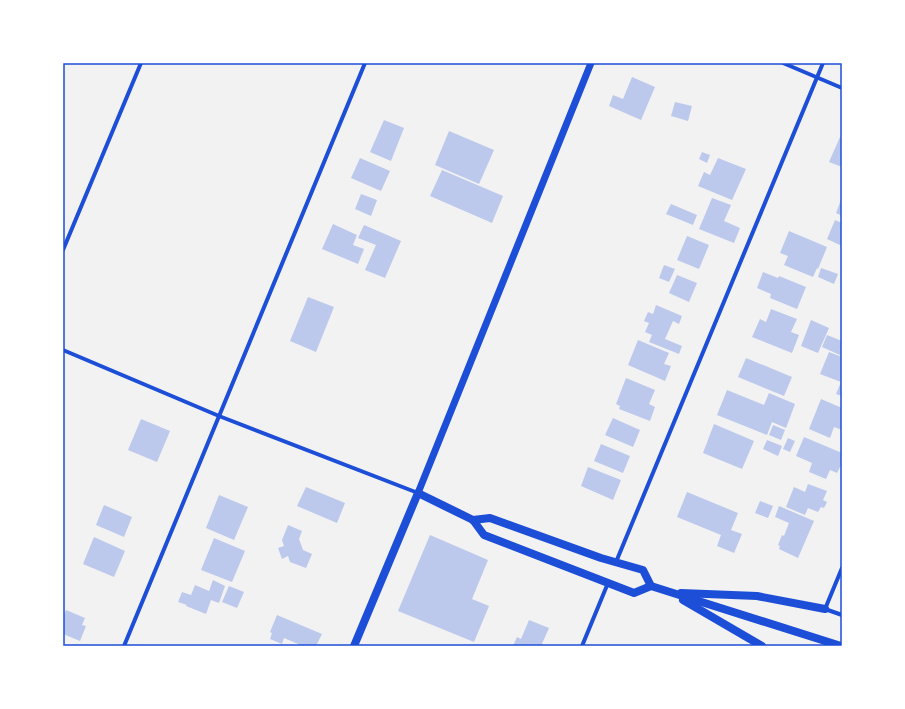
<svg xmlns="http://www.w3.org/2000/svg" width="905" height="709" viewBox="0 0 905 709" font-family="'PT Serif',serif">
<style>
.building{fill:#bdc9ec}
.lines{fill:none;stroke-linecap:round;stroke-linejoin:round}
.minor{stroke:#1d4ed8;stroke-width:4}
.tertiary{stroke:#1d4ed8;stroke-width:7}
.secondary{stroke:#1d4ed8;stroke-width:8}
.neatline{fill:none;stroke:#1d4ed8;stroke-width:1.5}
</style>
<rect width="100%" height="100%" fill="#f2f2f2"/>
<g class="building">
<polygon points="632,77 655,87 641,120 609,106 613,95 623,99"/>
<polygon points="675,102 692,106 688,121 671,116"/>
<polygon points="384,120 404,128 391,161 370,152"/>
<polygon points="449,131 494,150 479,184 435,165"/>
<polygon points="840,137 842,138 842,167 829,162"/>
<polygon points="702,152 710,155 707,163 699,159"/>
<polygon points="360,158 390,171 381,191 351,178"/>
<polygon points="718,158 746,169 732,200 698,186 704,172 710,175"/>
<polygon points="442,170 503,196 492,223 430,196"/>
<polygon points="361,194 377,200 371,216 355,209"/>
<polygon points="842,197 842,216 836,213"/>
<polygon points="712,198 731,205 724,221 740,228 734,243 699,229"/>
<polygon points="671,204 697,215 693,225 666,214"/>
<polygon points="835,220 842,223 842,246 827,239"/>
<polygon points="333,224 357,235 353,245 364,249 358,264 322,249"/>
<polygon points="364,225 401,241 385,278 365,270 376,245 358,238"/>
<polygon points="789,231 827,247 818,269 817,268 813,277 784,265 788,256 780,253"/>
<polygon points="687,236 709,245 699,269 677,260"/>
<polygon points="664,265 675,269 669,282 659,278"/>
<polygon points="821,268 838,274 834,284 818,277"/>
<polygon points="763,272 778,278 779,276 806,287 797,309 770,298 771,294 757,288"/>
<polygon points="677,275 697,283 689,302 669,293"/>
<polygon points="308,297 334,307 316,352 290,341"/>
<polygon points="656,305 682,316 679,324 673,321 665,339 682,346 679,354 649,342 652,335 645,332 649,323 644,321 648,312 653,314"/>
<polygon points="771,309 797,319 791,332 799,335 792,353 752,337 760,319 766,322"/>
<polygon points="811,320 829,328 818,353 801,346"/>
<polygon points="827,335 842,341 842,356 822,347"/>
<polygon points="638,340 669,353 664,364 671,366 665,381 628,365"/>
<polygon points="829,352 842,357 842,396 836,394 841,382 820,374"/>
<polygon points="746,358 792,377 784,396 738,377"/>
<polygon points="626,378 655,390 649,404 655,407 650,421 619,409 620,406 616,404"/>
<polygon points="727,390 764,405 769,393 795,404 786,428 772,422 767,435 717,415"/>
<polygon points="821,399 842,408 842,430 834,427 830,438 809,429"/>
<polygon points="613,418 640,430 633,447 605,435"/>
<polygon points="141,419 170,431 157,462 128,450"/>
<polygon points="714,424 754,441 742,469 703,453"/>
<polygon points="773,425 785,430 781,440 769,435"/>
<polygon points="804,437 842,453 842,463 837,473 830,470 826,479 809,472 812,463 796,456"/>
<polygon points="788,438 795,441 790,452 783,449"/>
<polygon points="767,440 782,446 778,456 763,449"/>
<polygon points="601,444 630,456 623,473 594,461"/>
<polygon points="588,467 621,480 613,500 581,486"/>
<polygon points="808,484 827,491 823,500 827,502 824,508 821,507 818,512 808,508 805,515 786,507 794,487 805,492"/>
<polygon points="306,487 345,503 337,523 297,506"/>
<polygon points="687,492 738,513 731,530 742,534 734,553 717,546 721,535 677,517"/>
<polygon points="219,495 248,507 234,540 206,528"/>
<polygon points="760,501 773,506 768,518 755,513"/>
<polygon points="104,505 132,517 124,537 96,525"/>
<polygon points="779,506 814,521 798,558 779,549 780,546 778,545 782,535 784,536 789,523 775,517"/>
<polygon points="288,525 302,531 299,539 303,550 312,554 306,568 290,562 288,556 282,559 278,548 284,546 282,540"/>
<polygon points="430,535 488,560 472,599 489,606 474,642 398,611"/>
<polygon points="94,537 125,551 114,577 83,564"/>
<polygon points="214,538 245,551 232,582 201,570"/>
<polygon points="213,580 225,586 219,603 211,600 206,614 186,606 187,605 178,602 182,592 191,595 195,585 209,591"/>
<polygon points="229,586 244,592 237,608 222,602"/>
<polygon points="66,610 85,618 82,625 86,626 80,641 63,634 63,617"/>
<polygon points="277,615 322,634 316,646 303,646 284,638 282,644 270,639 272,633 270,632"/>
<polygon points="529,620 549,628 541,646 513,646 517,637 521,639"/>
</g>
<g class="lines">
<g class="minor">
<polyline points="783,63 842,88"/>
<polyline points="63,250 141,63"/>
<polyline points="63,350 219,416 418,493"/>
<polyline points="616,562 823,63"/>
<polyline points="842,568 825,609 842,615"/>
<polyline points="124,646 365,63"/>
<polyline points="582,646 608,583"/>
</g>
<polyline class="tertiary" points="418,493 591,63"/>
<g class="secondary">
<polyline points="473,520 490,518 601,558 643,570 651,586"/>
<polyline points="681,593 757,596 825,609"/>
<polyline points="683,600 762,646"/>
<polyline points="354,646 418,493 473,520 484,535 634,593 651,586 841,646"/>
</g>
</g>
<rect width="905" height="709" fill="none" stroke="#ffffff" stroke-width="128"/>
<rect x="64" y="64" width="777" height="581" class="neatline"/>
</svg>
